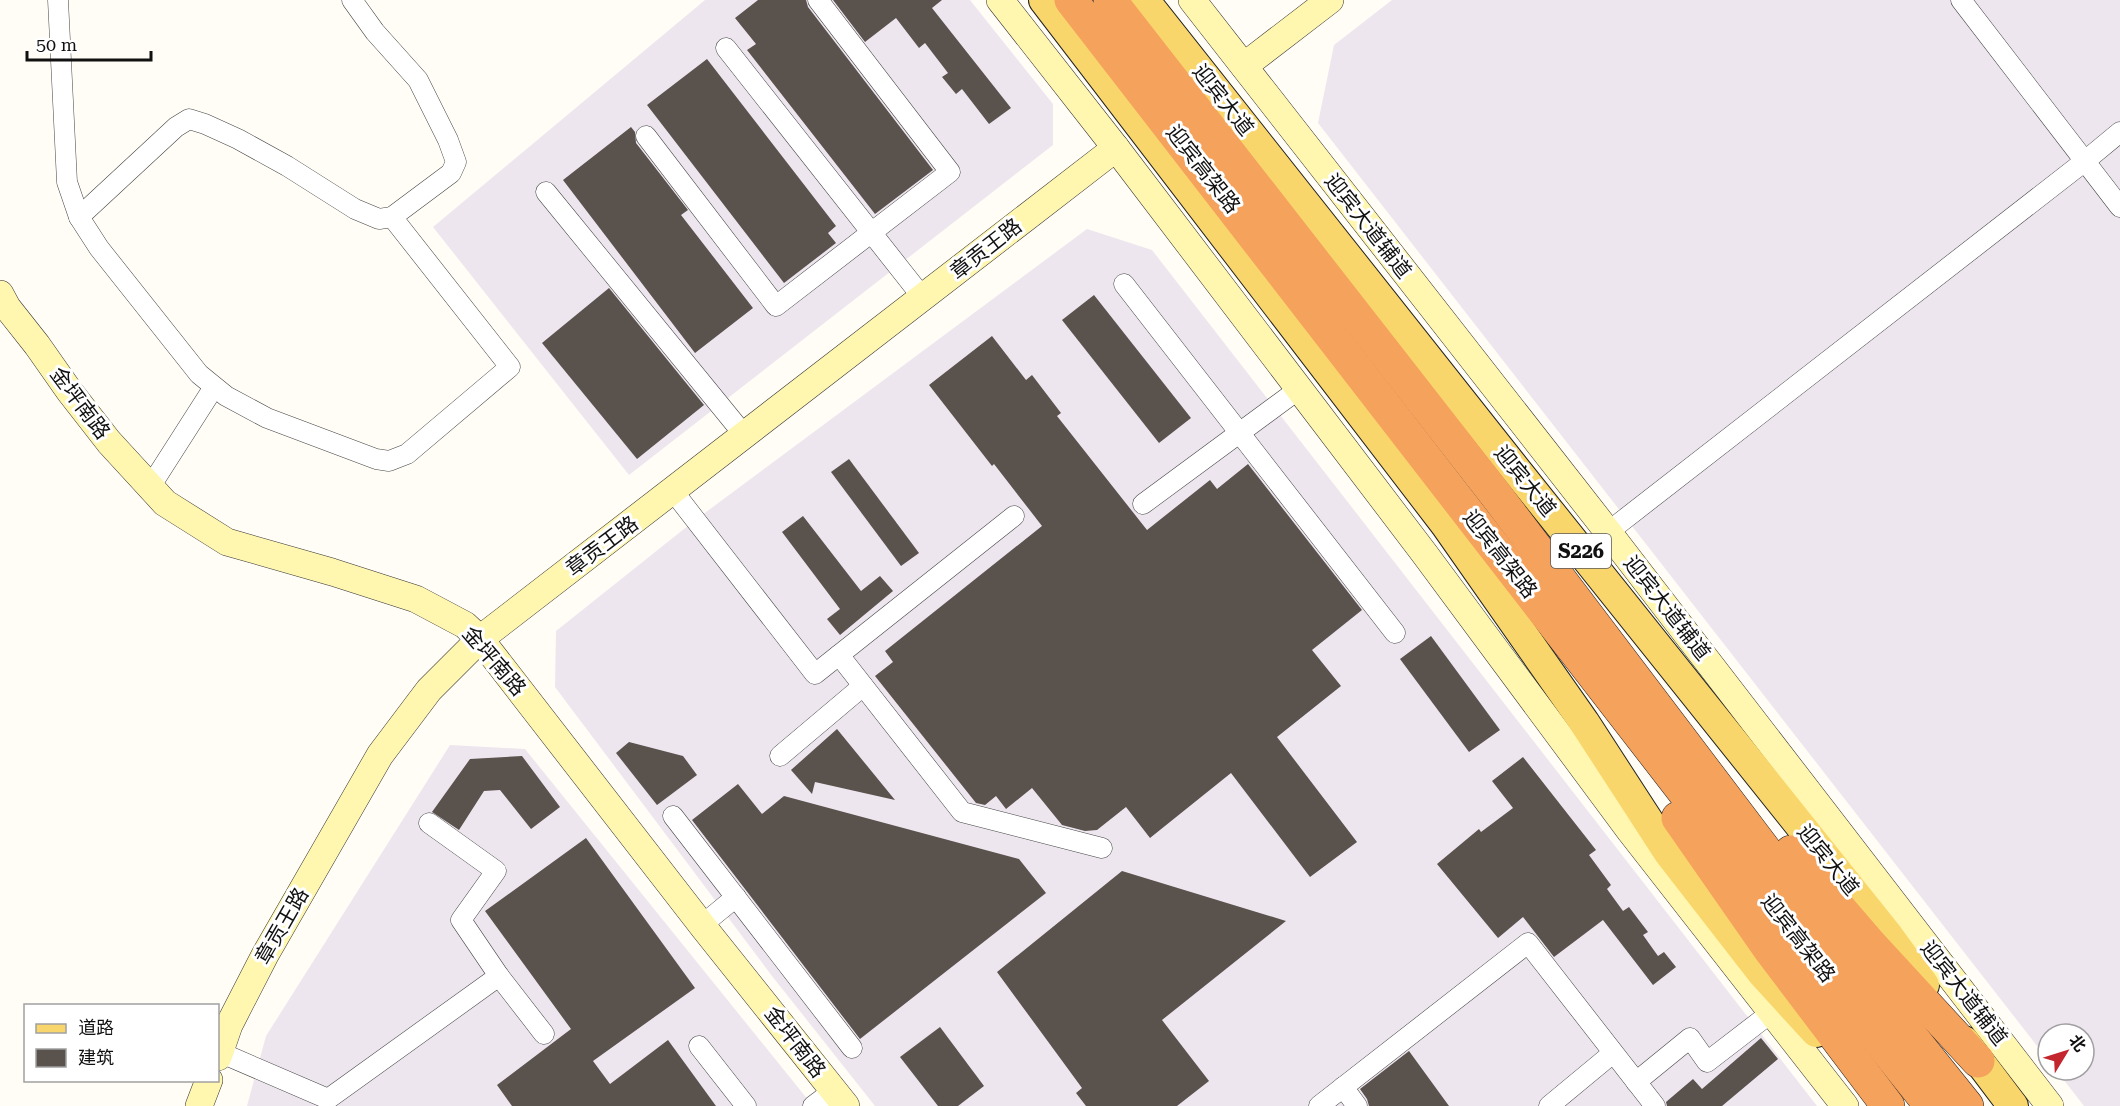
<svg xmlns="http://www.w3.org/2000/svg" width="2120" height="1106" viewBox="0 0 2120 1106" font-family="'Roboto Serif','Noto Sans SC',serif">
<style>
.industrial{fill:#eee6ef}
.building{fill:#5a524d}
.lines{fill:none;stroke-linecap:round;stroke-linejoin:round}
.street-casing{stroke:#444;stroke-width:21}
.secondary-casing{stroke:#333;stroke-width:28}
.primary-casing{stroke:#222;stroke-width:32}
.highway-casing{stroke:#222;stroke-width:34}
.street{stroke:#fff;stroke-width:20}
.secondary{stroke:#fff6b0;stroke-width:27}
.primary{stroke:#f9d66b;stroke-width:30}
.highway{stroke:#f5a25d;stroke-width:33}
.labels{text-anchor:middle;stroke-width:6;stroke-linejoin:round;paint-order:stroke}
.shield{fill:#fff;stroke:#585858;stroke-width:1.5}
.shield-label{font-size:20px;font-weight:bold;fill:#111}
.street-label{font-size:21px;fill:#111;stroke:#fff}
</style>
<rect width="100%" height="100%" fill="#fffdf5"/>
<g class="industrial">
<polygon points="705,0 970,0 1053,104 1053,145 629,475 433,227"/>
<polygon points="1392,0 2120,0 2120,1106 2084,1106 2056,1070 2084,1070 2084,1034 2048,1034 2048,1060 1318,123 1334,45"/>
<polygon points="1087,229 1152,250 1817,1106 875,1106 772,976 555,687 556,631 694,521"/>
<polygon points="450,745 525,749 813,1106 247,1106 266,1036"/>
</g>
<g class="building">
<polygon points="758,0 806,0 808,7 933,170 875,214 747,50 756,44 735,18"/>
<polygon points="833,0 942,0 932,8 1011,108 989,124 962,89 956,94 942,77 948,73 925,43 919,48 896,18 865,42"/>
<polygon points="707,59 836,226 828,233 836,243 784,283 647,105"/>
<polygon points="631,127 635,132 636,143 688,210 681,215 753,308 695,353 563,180"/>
<polygon points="609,288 704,405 637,459 542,343"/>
<polygon points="1094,295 1191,418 1159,443 1062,320"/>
<polygon points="992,336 1026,380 1032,375 1061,413 1057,416 1147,530 1210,480 1217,489 1248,464 1362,610 1312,650 1341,686 1277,737 1357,842 1310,877 1231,773 1150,838 1126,807 1097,830 1085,831 1062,825 1032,788 1006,809 996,796 985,805 976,803 875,676 893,662 885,651 1042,526 994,464 992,466 929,385"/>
<polygon points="849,459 919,553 901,566 831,472"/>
<polygon points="803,516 861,591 880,576 893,591 840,635 827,619 840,609 782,532"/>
<polygon points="1431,636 1500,730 1469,752 1400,659"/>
<polygon points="837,729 895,800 815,782 812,794 791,770"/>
<polygon points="629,742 683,756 697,775 657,805 616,753"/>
<polygon points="522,756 560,807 531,829 500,790 484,791 459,830 432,812 470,759"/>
<polygon points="1523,757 1596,850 1589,855 1611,885 1607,889 1623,911 1629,907 1648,932 1643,935 1658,956 1664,952 1676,967 1653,985 1603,920 1554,957 1523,917 1498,938 1437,864 1479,829 1481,832 1513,808 1492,781"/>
<polygon points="738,784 762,814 784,796 1019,859 1046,893 860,1039 692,820"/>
<polygon points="586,838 695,988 593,1061 610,1084 668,1040 716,1106 512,1106 497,1085 571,1029 485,911"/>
<polygon points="1122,871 1286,921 1162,1020 1209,1081 1177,1106 1086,1106 1076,1093 1082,1088 997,972"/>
<polygon points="940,1027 984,1086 958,1106 938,1106 900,1057"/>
<polygon points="1761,1038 1778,1059 1722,1106 1667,1106 1666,1102 1693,1079 1702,1089"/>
<polygon points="1409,1051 1449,1106 1369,1106 1367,1099 1360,1089"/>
</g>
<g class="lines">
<defs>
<g id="street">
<polyline points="58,0 67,182 79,217 99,248 199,374 226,396 267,418 376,459 389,461 407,454 510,367 392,217"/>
<polyline points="1961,0 2120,207"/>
<polyline points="726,48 923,298"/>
<polyline points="646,136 776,306 950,172 818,0"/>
<polyline points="546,192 745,436"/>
<polyline points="79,217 176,127 189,119 205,124 238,139 287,166 355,209 379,219 392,217 451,173 456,162 448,140 418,80 375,32 352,0"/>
<polyline points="1124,284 1395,633"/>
<polyline points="150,487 214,387"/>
<polyline points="673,491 815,674 1014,516"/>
<polyline points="1143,504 1299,389"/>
<polyline points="1608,532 2085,161 2120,132"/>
<polyline points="839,655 962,812 1102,848"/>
<polyline points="780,756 863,686"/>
<polyline points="673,816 852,1048"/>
<polyline points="429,823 496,871 461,920 499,976 544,1034"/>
<polyline points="702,925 736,897"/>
<polyline points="699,1046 746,1106"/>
<polyline points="219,1052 328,1099 499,976"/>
<polyline points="1636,1082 1690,1038 1707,1062 1772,1012"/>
<polyline points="1343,1087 1357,1106"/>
<polyline points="813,1106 833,1091"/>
<polyline points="1319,1106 1528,943 1655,1106"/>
<polyline points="1549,1106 1613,1053"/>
</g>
<g id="secondary">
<polyline points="1000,0 1116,148 1424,553 1630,831 1845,1106"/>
<polyline points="1192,0 1608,532 2050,1106"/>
<polyline points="1244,66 1330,0"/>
<polyline points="0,294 7,307 37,345 70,392 109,442 165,503 227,542 332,572 416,599 465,625 480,639 704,928 846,1106"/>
<polyline points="218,1057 229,1025 265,955 380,755 429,690 480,639 1116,148"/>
<polyline points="199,1106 209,1080"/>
</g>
<g id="primary">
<polyline points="1044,0 1446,525 1584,722 1669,853 1763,974 1816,1032"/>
<polyline points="1144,0 1516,470 1887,934 1924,985"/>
<polyline points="1964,1041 2013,1106"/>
</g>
<g id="highway">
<polyline points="1071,0 1794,934 1931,1106"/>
<polyline points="1110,0 1496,495 1817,919 1967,1106"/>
<polyline points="1678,818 1770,950 1888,1106"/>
<polyline points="1791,852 1871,945 1978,1061"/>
</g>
</defs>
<use href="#street" class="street-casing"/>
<use href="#secondary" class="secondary-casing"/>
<use href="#primary" class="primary-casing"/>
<use href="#highway" class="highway-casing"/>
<use href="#street" class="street"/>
<use href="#secondary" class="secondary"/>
<use href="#primary" class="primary"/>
<use href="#highway" class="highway"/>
</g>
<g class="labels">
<rect class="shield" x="1551" y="534" width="60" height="34" rx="4.5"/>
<g class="shield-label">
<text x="1581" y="558">S226</text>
</g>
<g class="street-label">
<text transform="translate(1223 100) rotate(52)" y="7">迎宾大道</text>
<text transform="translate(1203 169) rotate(52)" y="7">迎宾高架路</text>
<text transform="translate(1368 226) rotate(52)" y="7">迎宾大道辅道</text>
<text transform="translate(986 249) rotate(-38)" y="7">章贡王路</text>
<text transform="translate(80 403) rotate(53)" y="7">金坪南路</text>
<text transform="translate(1525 481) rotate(51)" y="7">迎宾大道</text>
<text transform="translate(602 546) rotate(-37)" y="7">章贡王路</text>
<text transform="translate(1500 554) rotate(52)" y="7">迎宾高架路</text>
<text transform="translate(1667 608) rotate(52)" y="7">迎宾大道辅道</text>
<text transform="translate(494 661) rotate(49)" y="7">金坪南路</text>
<text transform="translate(1828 860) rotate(51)" y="7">迎宾大道</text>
<text transform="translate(282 926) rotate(-60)" y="7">章贡王路</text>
<text transform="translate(1798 938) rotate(52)" y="7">迎宾高架路</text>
<text transform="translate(1964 993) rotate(52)" y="7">迎宾大道辅道</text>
<text transform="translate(795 1042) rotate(52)" y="7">金坪南路</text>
</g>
</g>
<rect x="24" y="1004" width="195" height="78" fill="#ffffff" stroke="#a0a0a0" stroke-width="1.5"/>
<rect x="36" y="1024" width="30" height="9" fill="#f9d66b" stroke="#a0a0a0" stroke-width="1.5"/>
<text x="78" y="1034" font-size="18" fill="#111111">道路</text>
<rect x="36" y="1049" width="30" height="18" fill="#5a524d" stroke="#a0a0a0" stroke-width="1.5"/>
<text x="78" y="1064" font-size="18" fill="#111111">建筑</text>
<g transform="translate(2066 1052) rotate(52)"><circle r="28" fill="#ffffff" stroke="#a0a0a0" stroke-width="1.5"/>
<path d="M0-4.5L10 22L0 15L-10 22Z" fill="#c4262e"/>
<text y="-9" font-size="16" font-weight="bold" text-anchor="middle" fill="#111111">北</text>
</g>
<path d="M27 51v9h124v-9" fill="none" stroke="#111111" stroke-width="3"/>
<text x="36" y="51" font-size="18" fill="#111111" stroke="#ffffff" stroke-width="4.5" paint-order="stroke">50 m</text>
</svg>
